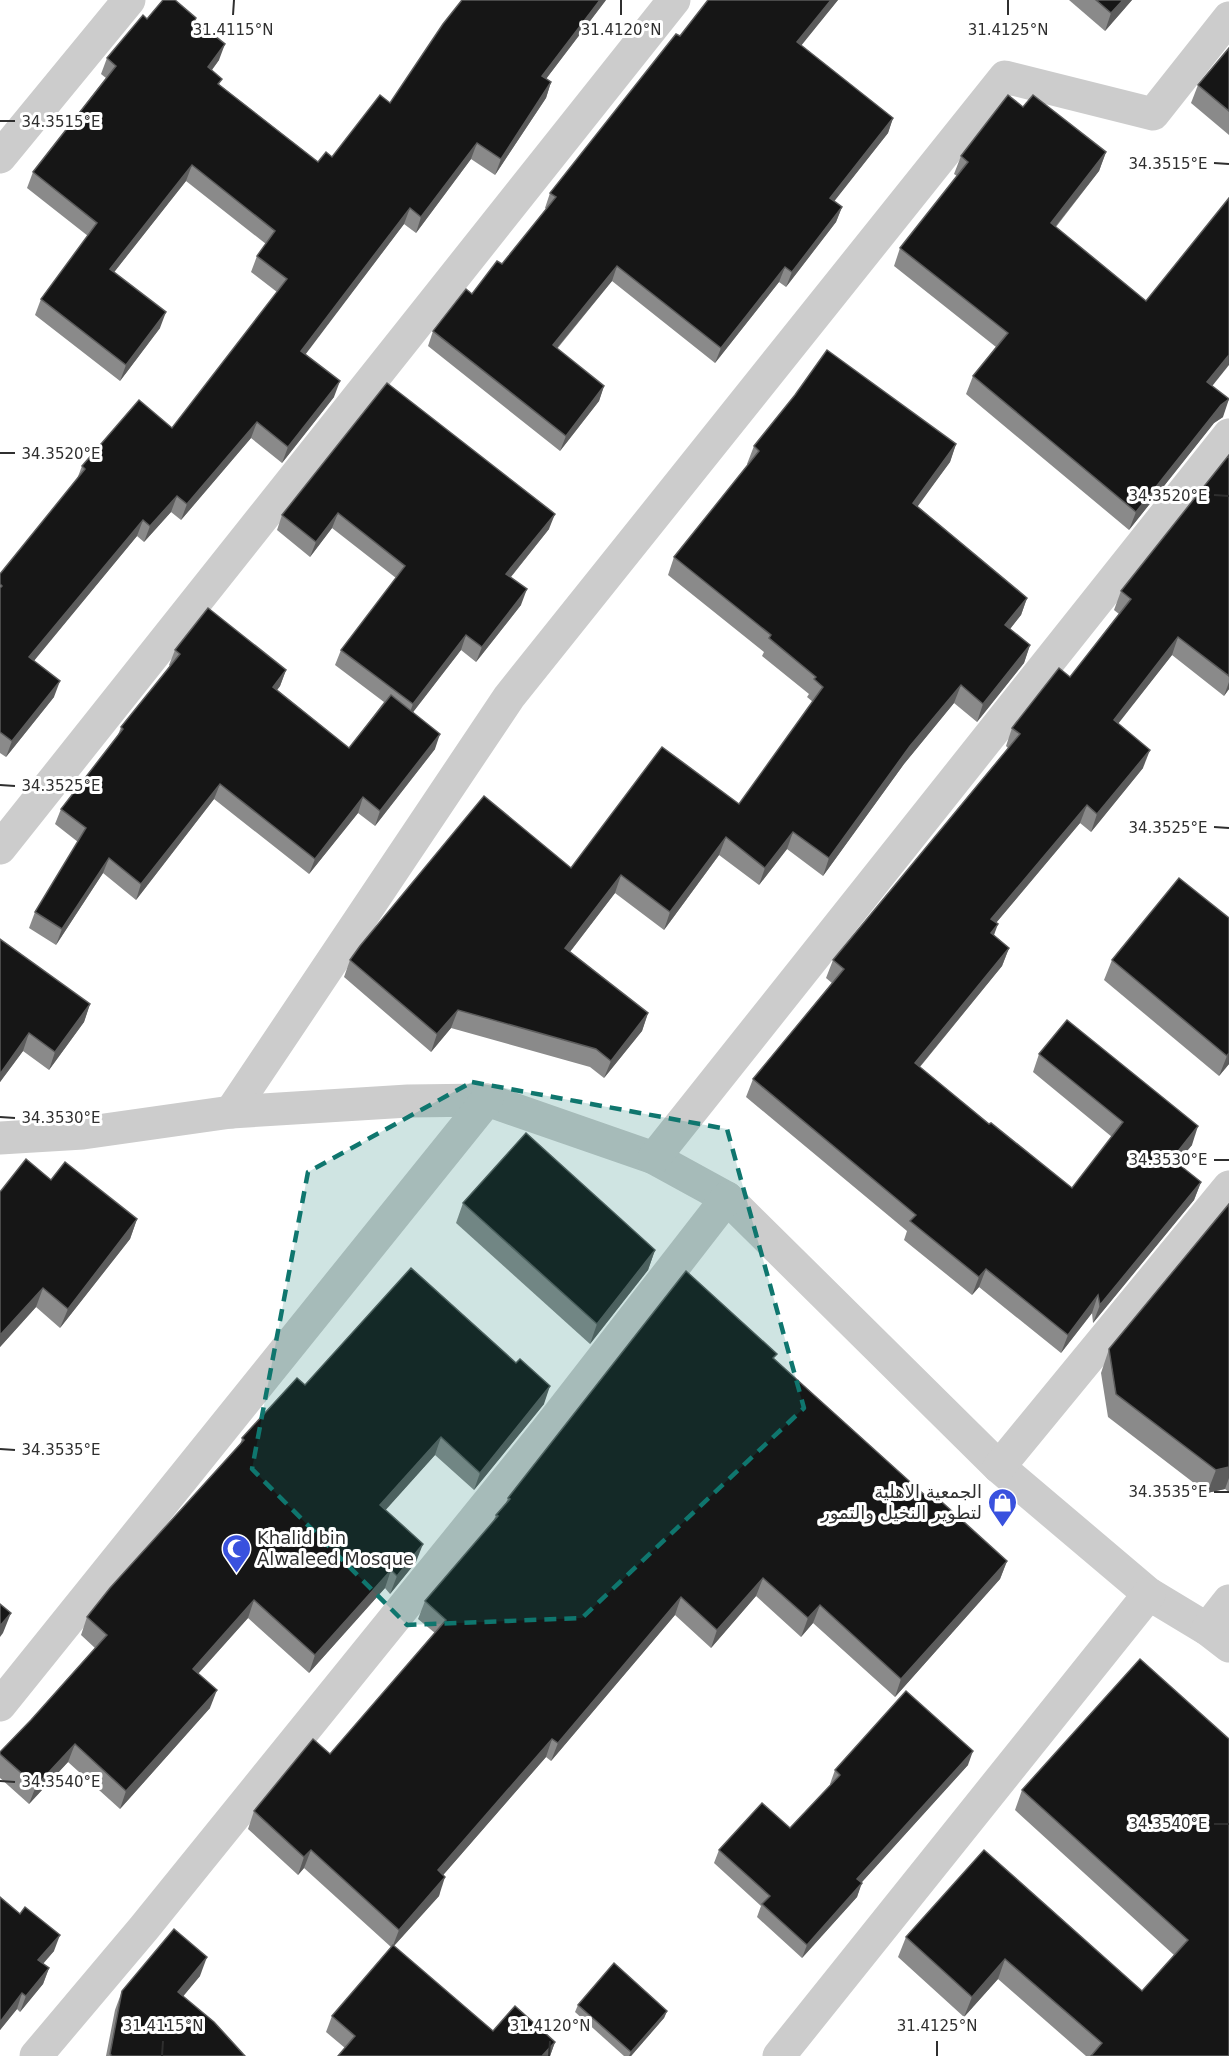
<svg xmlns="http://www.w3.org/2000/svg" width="1229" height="2056" viewBox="0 0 1229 2056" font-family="'DejaVu Sans','Noto Sans Arabic',sans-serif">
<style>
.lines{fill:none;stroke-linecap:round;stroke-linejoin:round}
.minor{stroke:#ccc;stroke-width:33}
.wall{fill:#8a8a8a}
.shaded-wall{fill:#5c5c5c}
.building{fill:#161616;stroke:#5c5c5c;stroke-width:1.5}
.marked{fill:#0f766e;fill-opacity:0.2;stroke:#0f766e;stroke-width:4.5;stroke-dasharray:12 8;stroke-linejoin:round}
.ticks{fill:none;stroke:#2f2f2f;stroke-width:2}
.labels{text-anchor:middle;stroke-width:6;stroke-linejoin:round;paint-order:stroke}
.poi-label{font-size:18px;fill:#2f2f2f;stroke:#fff;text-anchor:end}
.ticks-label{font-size:15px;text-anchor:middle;fill:#2f2f2f;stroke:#fff;stroke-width:6;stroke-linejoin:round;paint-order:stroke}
</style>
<rect width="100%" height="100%" fill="#fff"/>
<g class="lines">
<g class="minor">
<polyline points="0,157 129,0"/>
<polyline points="0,848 674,0"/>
<polyline points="231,1112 509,697 1005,77 1153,114 1229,18"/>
<polyline points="0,1138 83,1133 231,1112 408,1101 487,1100 654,1158 727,1198 999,1467 1149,1594 1207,1629 1229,1646"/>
<polyline points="654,1158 1229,435"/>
<polyline points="999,1467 1229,1187"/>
<polyline points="1207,1629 1229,1601"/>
<polyline points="0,1705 487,1100"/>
<polyline points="36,2056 144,1928 547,1430 727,1198"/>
<polyline points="779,2056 1149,1594"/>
</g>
</g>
<g class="wall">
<polygon points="606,0 546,79 551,82 546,98 495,175 471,159 416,233 404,224 305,354 334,397 282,463 251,438 181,520 171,512 144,542 137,536 34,660 54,697 6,757 0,753 0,574 77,479 82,466 172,428 277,292 251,272 257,256 266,244 186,181 114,272 160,328 120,381 35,315 41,299 88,236 27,188 33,172 106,78 101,74 107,58 147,19 195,20 219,60 212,70 220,85 318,162 332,157 390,103"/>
<polygon points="708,0 838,0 801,45 893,118 888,133 834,201 842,207 836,222 786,287 779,282 715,363 612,281 557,349 604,386 599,401 560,451 428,346 433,331 502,264 546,209 545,208 550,193 680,36"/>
<polygon points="1069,0 1132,0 1105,31"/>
<polygon points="1229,48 1229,135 1191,103 1198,85"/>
<polygon points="1023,107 1106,152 1099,171 1056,227 1146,301 1212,386 1223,417 1214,423 1129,530 966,394 973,376 996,347 894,266 900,248 957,176 954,174 961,156"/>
<polygon points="387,383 549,529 511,577 521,605 476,662 461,650 413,712 435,749 375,826 358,813 309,874 214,799 136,900 103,873 56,945 29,928 35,912 78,842 55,824 61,809 118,735 121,727 170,666 169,665 175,650 286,670 280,686 277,690 349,748 384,702 335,665 341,650 396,578 332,528 310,557 277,530 282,515"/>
<polygon points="956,444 950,462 917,506 1027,598 1021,615 1010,629 1030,645 1024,663 977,722 954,703 904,764 823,876 787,849 759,885 719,855 664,930 615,893 570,952 648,1013 642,1031 604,1078 590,1067 451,1028 431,1052 344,977 350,960 571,868 739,804 813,702 807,697 809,694 762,656 764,652 668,575 674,557 748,465 747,464 754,446"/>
<polygon points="1229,455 1229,689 1224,696 1172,655 1118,723 1143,768 1091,832 1080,823 996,923 994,935 1009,948 1002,966 920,1067 989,1124 1072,1188 1112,1137 1033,1072 1039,1054 1192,1145 1177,1163 1201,1182 1194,1200 1093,1323 1092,1313 1061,1353 979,1287 972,1295 904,1240 907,1231 746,1097 753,1079 832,983 826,978 833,960 1008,748 1006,746 1012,728 1070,677 1119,614 1114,610 1121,591"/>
<polygon points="1179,878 1229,1064 1219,1076 1104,980 1112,960"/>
<polygon points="0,939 90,1004 84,1022 49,1070 23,1051 0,1082"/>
<polygon points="0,1192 137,1219 130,1239 60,1328 36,1307 0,1347"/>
<polygon points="463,1203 655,1250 648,1270 590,1344 456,1223"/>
<polygon points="1229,1204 1229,1492 1225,1489 1207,1493 1108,1417 1101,1373 1109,1349"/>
<polygon points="774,1359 929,1499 1007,1561 1000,1579 895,1697 813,1623 801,1637 756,1596 711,1648 675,1615 551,1761 546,1757 443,1875 439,1896 394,1946 493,2031 555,2042 550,2056 338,2056 345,2048 326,2032 332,2016 391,1947 304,1868 298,1875 248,1829 254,1811 330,1754 435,1633 418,1619 425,1601 493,1522 496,1515 506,1503 508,1498"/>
<polygon points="305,1385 544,1404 474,1490 435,1455 385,1510 416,1562 390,1594 385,1588 309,1673 248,1618 198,1674 210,1708 120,1809 68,1762 29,1804 0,1778 0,1752 31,1720 95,1648 81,1635 87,1617 240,1445 242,1438"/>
<polygon points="1140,1659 1229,2056 1086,2056 998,1979 964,2017 898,1957 906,1937 984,1850 1142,1991 1174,1955 1015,1810 1022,1790"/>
<polygon points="968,1765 861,1883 857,1897 802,1958 757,1917 761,1906 714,1863 719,1850 790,1828 831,1785 830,1784 835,1770"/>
<polygon points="0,1897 20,1914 54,1951 43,1964 49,1968 43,1984 20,2012 17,2009 0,2030"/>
<polygon points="200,1976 183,1996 245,2056 106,2056 115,2010 122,1991"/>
<polygon points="578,2005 667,2011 664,2018 631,2056 624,2056 575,2012"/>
</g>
<g class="shaded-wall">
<polygon points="600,0 606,0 536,92 542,76"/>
<polygon points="831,0 838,0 792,57 797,42"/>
<polygon points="1123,0 1132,0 1105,31 1111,13"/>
<polygon points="225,44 219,60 202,83 208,67"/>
<polygon points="551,82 546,98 495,175 501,159"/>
<polygon points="893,118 888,133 825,213 830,198"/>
<polygon points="477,143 471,159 416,233 421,217"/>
<polygon points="1106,152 1099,171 1044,241 1051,223"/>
<polygon points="192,165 186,181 104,285 110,269"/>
<polygon points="842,207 836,222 786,287 792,272"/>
<polygon points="410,208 404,224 296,367 301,351"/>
<polygon points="617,266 612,281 547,360 553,345"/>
<polygon points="785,267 779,282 715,363 721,348"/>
<polygon points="166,312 160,328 120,381 126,365"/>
<polygon points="1229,355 1229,365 1201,400 1207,382"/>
<polygon points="340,381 334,397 282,463 288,447"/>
<polygon points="604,386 599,401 560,451 566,436"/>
<polygon points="1229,399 1223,417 1214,423 1129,530 1136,512 1221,405"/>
<polygon points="257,422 251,438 181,520 187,504"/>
<polygon points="956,444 950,462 907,521 913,503"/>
<polygon points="177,496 171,512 144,542 150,526"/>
<polygon points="338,513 332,528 310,557 316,542"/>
<polygon points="555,514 549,529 501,589 506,574"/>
<polygon points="143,520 137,536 24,673 29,657"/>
<polygon points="527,589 521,605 476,662 482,647"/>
<polygon points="1027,598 1021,615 999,643 1005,625"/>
<polygon points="466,635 461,650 407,720 413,704"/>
<polygon points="1178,637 1172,655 1107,738 1114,720"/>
<polygon points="1030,645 1024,663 977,722 983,704"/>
<polygon points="286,670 280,686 267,703 273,687"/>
<polygon points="60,681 54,697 6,757 12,741"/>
<polygon points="1229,682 1229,689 1224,696"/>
<polygon points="961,685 954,703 904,764 823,876 829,858 910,746"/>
<polygon points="440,734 435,749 375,826 380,811"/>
<polygon points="1150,750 1143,768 1091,832 1097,814"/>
<polygon points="220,784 214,799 136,900 141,884"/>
<polygon points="363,797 358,813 309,874 315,859"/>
<polygon points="1087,805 1080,823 984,937 991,919"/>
<polygon points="793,832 787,849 759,885 765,868"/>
<polygon points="726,837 719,855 664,930 670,912"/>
<polygon points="109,858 103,873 56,945 62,929"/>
<polygon points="621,875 615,893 559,966 565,948"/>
<polygon points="998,924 991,943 991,933"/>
<polygon points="1009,948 1002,966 908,1081 915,1063"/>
<polygon points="90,1004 84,1022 49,1070 55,1052"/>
<polygon points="458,1010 451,1028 431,1052 437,1034"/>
<polygon points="648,1013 642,1031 604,1078 611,1061"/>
<polygon points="29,1033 23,1051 0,1082 0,1074"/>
<polygon points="1229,1053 1229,1064 1219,1076 1227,1056"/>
<polygon points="1198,1126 1192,1145 1165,1177 1172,1159"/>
<polygon points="1201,1182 1194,1200 1093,1323 1100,1305"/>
<polygon points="137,1219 130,1239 60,1328 68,1309"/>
<polygon points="655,1250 648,1270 590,1344 597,1324"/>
<polygon points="986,1269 979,1287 972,1295 979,1277"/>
<polygon points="43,1288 36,1307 0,1347 0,1335"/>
<polygon points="1098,1295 1092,1313 1061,1353 1068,1335"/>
<polygon points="550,1386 544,1404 474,1490 480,1473"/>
<polygon points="441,1437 435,1455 374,1523 380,1505"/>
<polygon points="1229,1467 1229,1478 1225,1489 1207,1493 1216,1470"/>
<polygon points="423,1544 416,1562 390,1594 397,1576"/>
<polygon points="1007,1561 1000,1579 895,1697 901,1679"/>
<polygon points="391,1570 385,1588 309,1673 315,1655"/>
<polygon points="763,1578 756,1596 711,1648 717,1630"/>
<polygon points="681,1597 675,1615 551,1761 558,1743"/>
<polygon points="254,1600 248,1618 186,1687 193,1669"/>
<polygon points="820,1605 813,1623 801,1637 808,1618"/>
<polygon points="11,1613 3,1633 0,1637 0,1626"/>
<polygon points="217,1690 210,1708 120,1809 126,1791"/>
<polygon points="552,1739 546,1757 431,1889 438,1870"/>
<polygon points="75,1744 68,1762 29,1804 36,1786"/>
<polygon points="973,1751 968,1765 852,1893 857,1879"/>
<polygon points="311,1850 304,1868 298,1875 304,1857"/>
<polygon points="445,1877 439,1896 392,1948 399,1930"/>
<polygon points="862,1883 857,1897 802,1958 807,1945"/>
<polygon points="60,1935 54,1951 32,1976 38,1960"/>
<polygon points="207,1957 200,1976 171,2011 178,1992"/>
<polygon points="1005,1959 998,1979 964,2017 972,1997"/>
<polygon points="49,1968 43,1984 20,2012 26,1996"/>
<polygon points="22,1993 17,2009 0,2030 0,2022"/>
<polygon points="667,2011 664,2018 631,2056 629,2056 631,2052"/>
<polygon points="555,2042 550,2056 542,2056"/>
</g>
<g class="building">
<polygon points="163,0 175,0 196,18 195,20 225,44 208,67 222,79 218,84 318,162 326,152 332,157 380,95 390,103 443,24 462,0 600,0 542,76 551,82 501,159 477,143 421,217 410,208 301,351 340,381 288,447 257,422 187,504 177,496 150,526 143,520 29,657 60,681 12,741 0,732 0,588 2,586 0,584 0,574 85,469 82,466 139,400 172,428 287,279 257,256 275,231 192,165 110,269 166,312 126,365 41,299 97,223 33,172 116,66 107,58 143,15 147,19"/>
<polygon points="708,0 831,0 797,42 893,118 830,198 842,207 792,272 785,267 721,348 617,266 553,345 604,386 566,436 433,331 466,289 472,294 497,261 502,264 556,197 550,193 676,34 680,36"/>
<polygon points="1096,0 1123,0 1111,13"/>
<polygon points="1229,48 1229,111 1198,85"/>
<polygon points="1008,95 1023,107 1033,95 1106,152 1051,223 1146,301 1229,198 1229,355 1207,382 1229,399 1221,405 1136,512 973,376 1008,333 900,248 968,162 961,156"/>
<polygon points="827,350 956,444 913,503 1027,598 1005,625 1030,645 983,704 961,685 910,746 829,858 793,832 765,868 726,837 670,912 621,875 565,948 648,1013 611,1061 596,1049 458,1010 437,1034 350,960 360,946 484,796 571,868 662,747 739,804 823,687 814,679 816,677 769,638 771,635 674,557 759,451 754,446 795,395"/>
<polygon points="387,383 555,514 506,574 527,589 482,647 466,635 413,704 341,650 405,566 338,513 316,542 282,515"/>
<polygon points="1229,455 1229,676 1178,637 1114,720 1150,750 1097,814 1087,805 991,919 998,924 991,933 1009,948 915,1063 989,1124 991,1123 1072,1188 1123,1122 1039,1054 1067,1020 1198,1126 1172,1159 1201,1182 1100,1305 1098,1295 1068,1335 986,1269 979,1277 910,1221 916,1215 753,1079 844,969 833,960 1020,734 1012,728 1059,668 1070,677 1131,599 1121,591"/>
<polygon points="208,608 286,670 273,687 349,748 391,695 440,734 380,811 363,797 315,859 220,784 141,884 109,858 62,929 35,912 86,828 61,809 123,729 121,727 180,654 175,650"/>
<polygon points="1179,878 1229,918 1229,1053 1227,1056 1112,960"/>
<polygon points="0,939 90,1004 55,1052 29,1033 0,1074"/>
<polygon points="526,1133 655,1250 597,1324 463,1203"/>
<polygon points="26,1159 51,1180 65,1162 137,1219 68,1309 43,1288 0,1335 0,1192"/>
<polygon points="1229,1204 1229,1467 1216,1470 1116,1394 1109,1349"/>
<polygon points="411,1268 516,1363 520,1359 550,1386 480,1473 441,1437 380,1505 423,1544 397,1576 391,1570 315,1655 254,1600 193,1669 217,1690 126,1791 75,1744 36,1786 0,1754 0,1752 31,1720 107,1635 87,1617 110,1588 244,1440 242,1438 297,1378 305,1385"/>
<polygon points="686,1271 777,1354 773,1358 929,1499 933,1494 1007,1561 901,1679 820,1605 808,1618 763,1578 717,1630 681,1597 558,1743 552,1739 438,1870 445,1877 399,1930 311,1850 304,1857 254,1811 313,1739 330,1754 446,1620 425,1601 498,1516 496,1515 510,1499 508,1498"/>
<polygon points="0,1604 11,1613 0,1626"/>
<polygon points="1140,1659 1229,1739 1229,2056 1091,2056 1102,2043 1005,1959 972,1997 906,1937 984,1850 1142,1991 1188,1940 1022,1790"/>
<polygon points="906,1691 973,1751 857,1879 862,1883 807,1945 762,1904 770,1896 719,1850 762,1803 790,1828 840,1775 835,1770"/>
<polygon points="0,1897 20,1914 25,1907 60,1935 38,1960 49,1968 26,1996 22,1993 0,2022"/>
<polygon points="174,1929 207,1957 178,1992 214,2022 245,2056 112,2056 110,2054 122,1991"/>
<polygon points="393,1945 493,2031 515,2006 555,2042 542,2056 338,2056 355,2036 332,2016"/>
<polygon points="614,1963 667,2011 631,2052 578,2005"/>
</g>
<path class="marked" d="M472,1082L727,1129L804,1408L582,1618L407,1625L252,1469L308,1172Z"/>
<path class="ticks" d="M233,15L234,0M621,15V0M1008,15V0M0,121H15M1214,163L1229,164M0,453H15M1214,495L1229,496M0,785L15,786M1214,827L1229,828M0,1117L15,1118M1214,1160H1229M0,1449L15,1450M1214,1492H1229M0,1781L15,1782M1214,1824H1229M162,2056L163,2041M549,2056L550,2041M937,2056V2041"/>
<defs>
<symbol id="shop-pin" viewBox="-11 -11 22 30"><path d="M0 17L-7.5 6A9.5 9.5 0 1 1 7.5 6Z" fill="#3951de" stroke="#fff"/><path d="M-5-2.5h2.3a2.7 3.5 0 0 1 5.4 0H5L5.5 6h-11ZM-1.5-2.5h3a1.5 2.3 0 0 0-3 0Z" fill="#fff"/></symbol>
<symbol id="mosque-pin" viewBox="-11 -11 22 30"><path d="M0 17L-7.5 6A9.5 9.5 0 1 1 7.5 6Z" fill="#3951de" stroke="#fff"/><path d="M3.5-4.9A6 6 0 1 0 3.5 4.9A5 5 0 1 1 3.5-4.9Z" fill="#fff"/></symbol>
</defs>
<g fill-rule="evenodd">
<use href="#shop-pin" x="986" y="1486" width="33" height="45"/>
<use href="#mosque-pin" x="220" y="1532" width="33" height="45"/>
</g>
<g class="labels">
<g class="poi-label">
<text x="982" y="1498">الجمعية الاهلية<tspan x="982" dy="21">لتطوير النخيل والتمور</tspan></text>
<text x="257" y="1544" text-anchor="start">Khalid bin<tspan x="257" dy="21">Alwaleed Mosque</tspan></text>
</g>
</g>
<g class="ticks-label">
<text x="233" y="35">31.4115°N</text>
<text x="621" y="35">31.4120°N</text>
<text x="1008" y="35">31.4125°N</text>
<text x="61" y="127">34.3515°E</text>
<text x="1168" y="169">34.3515°E</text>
<text x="61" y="459">34.3520°E</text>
<text x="1168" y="501">34.3520°E</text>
<text x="61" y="791">34.3525°E</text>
<text x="1168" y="833">34.3525°E</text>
<text x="61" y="1123">34.3530°E</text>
<text x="1168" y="1165">34.3530°E</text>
<text x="61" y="1455">34.3535°E</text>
<text x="1168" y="1497">34.3535°E</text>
<text x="61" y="1787">34.3540°E</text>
<text x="1168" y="1829">34.3540°E</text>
<text x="163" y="2031">31.4115°N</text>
<text x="550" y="2031">31.4120°N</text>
<text x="937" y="2031">31.4125°N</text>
</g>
</svg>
